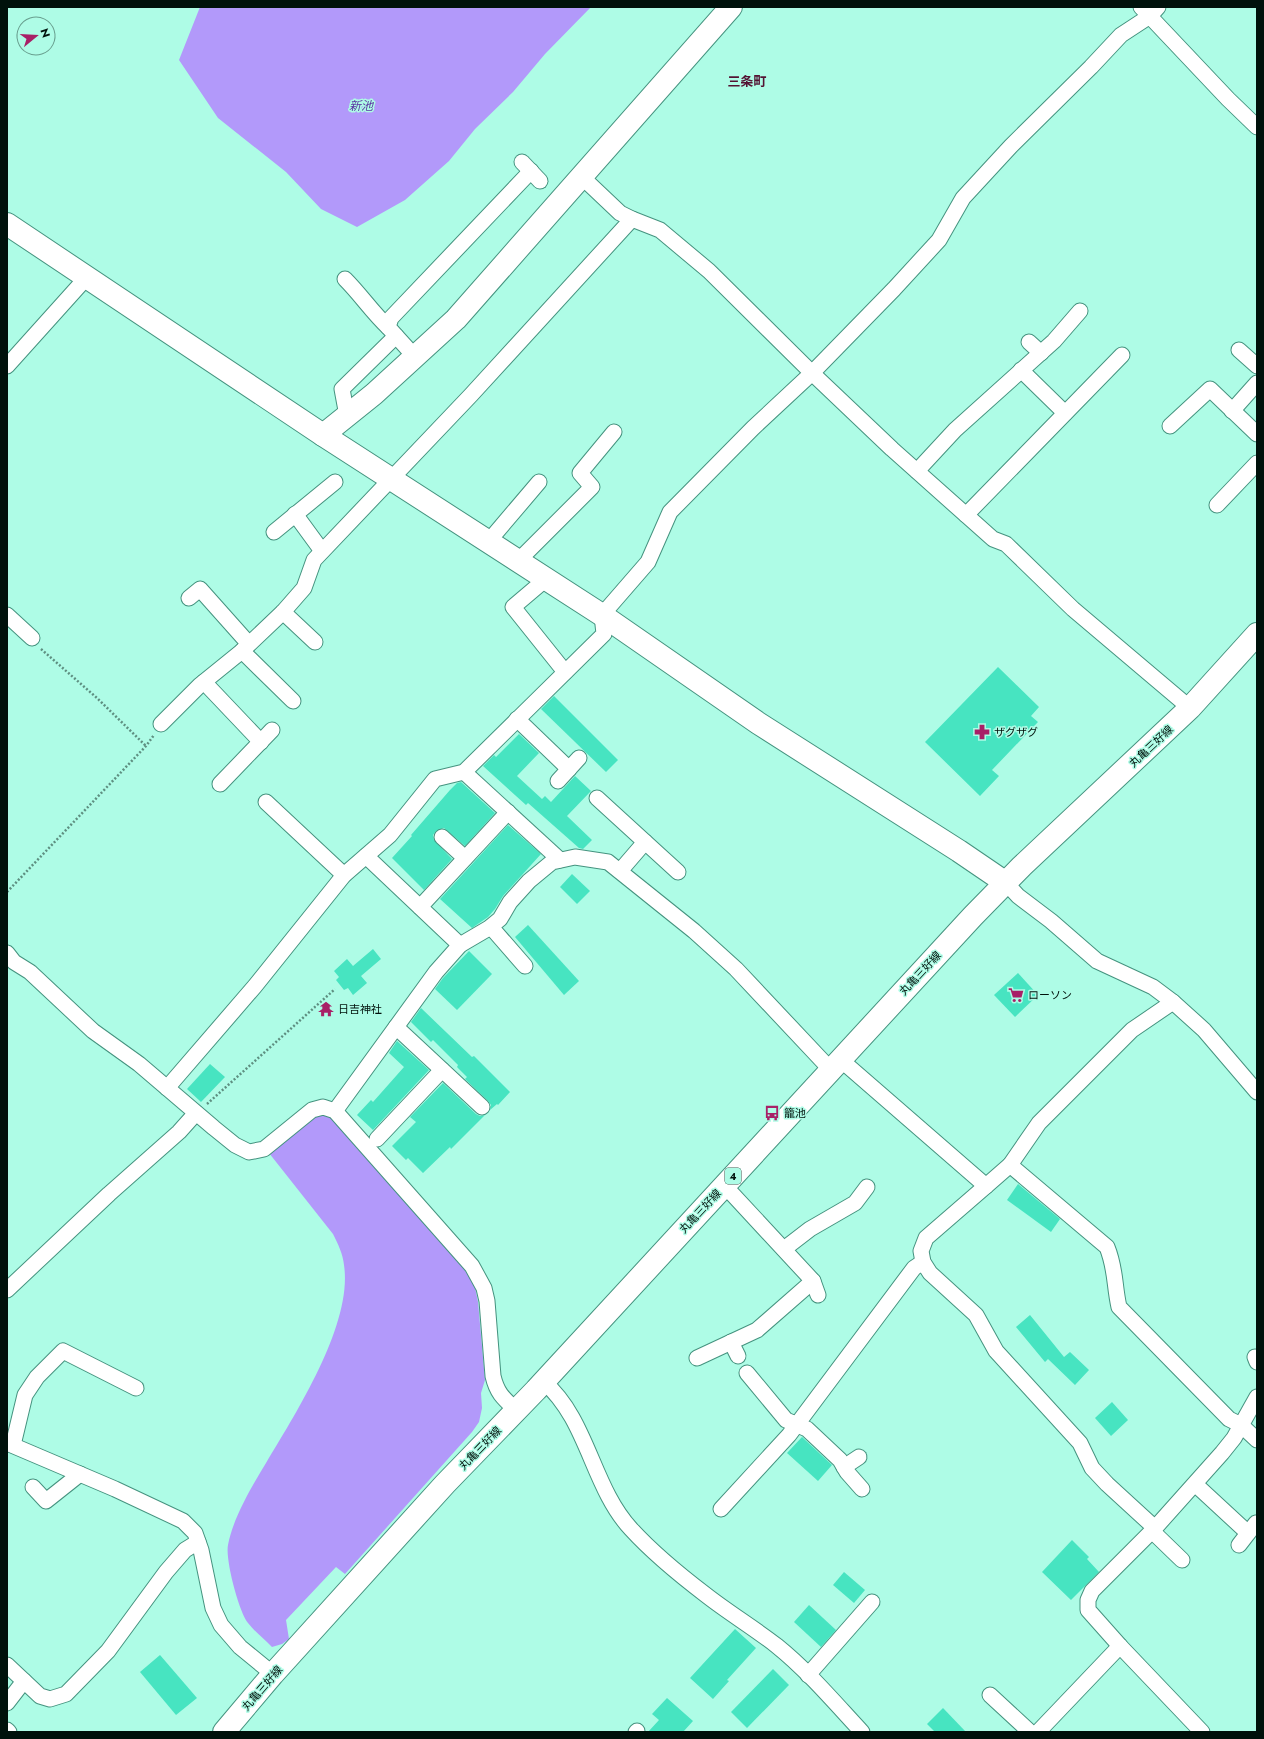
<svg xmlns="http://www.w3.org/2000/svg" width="1264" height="1739" viewBox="0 0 1264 1739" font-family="Jost,'Noto Sans JP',sans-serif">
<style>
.water{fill:#b299fa}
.building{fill:#47e4c1}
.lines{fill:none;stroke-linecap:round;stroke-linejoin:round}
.street-casing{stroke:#45937f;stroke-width:17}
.secondary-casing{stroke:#45937f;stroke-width:24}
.primary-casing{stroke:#45937f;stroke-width:24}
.path{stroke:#5e8f81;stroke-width:2.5;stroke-dasharray:2 2;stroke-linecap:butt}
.street{stroke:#fff;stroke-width:15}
.secondary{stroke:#fff;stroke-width:22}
.primary{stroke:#fff;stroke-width:22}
.labels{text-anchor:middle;stroke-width:3;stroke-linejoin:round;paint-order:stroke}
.shield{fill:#aefce6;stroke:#34584d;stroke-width:1}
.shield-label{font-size:10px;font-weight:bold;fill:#00110b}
.poi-label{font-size:11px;fill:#00110b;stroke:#aefce6;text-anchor:start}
.street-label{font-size:11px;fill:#00110b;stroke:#aefce6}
.water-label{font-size:12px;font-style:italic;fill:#5b34a2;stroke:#aefce6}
.quarter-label{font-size:13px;font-weight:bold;fill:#531333;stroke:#aefce6}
</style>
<rect width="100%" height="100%" fill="#aefce6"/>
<g class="water">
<polygon points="200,7 591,7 545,54 513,92 475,129 449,161 405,200 357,227 321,209 286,172 218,118 179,60"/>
<path d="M314,1112L331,1115L466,1269L475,1287L478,1302L485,1380L481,1393L482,1408L479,1422L472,1432L345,1574L336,1567L286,1620L289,1639L282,1644L272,1647C264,1639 255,1632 248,1623C239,1612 225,1559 228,1545C233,1518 252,1486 266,1463C296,1413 353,1324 344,1265C343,1254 338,1244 333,1234L269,1153Z"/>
</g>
<g class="building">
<polygon points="998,667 1039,707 1031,716 1038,722 992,770 999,776 980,796 925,742"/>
<polygon points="554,696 618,760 606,772 541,709"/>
<polygon points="519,734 539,753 517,776 542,799 545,796 551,802 575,776 591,791 567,816 592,840 583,849 579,848 528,803 526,805 483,766 494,755 496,757"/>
<polygon points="461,782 495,813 465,846 444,828 436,831 433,835 434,840 452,859 424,890 392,858 412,836 411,835 450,790 457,783"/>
<polygon points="508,825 541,854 503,896 495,909 488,917 472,928 440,899"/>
<polygon points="572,874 590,891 577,904 560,887"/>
<polygon points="528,925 579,981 564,995 515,937"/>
<polygon points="373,949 381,959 361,976 367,983 353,995 348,988 344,990 336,980 339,977 334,971 347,959 353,966"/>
<polygon points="469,951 492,974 457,1010 435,989 443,978"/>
<polygon points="1018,973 1038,995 1015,1017 994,995"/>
<polygon points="421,1008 472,1057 474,1056 510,1092 498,1105 497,1104 490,1110 491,1105 488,1101 465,1079 467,1077 457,1067 458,1065 433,1040 431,1042 411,1022"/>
<polygon points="397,1041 429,1070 373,1130 357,1115 371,1100 373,1102 404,1067 389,1053"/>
<polygon points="210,1064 225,1077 201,1102 187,1089"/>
<polygon points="443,1083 476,1114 480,1116 485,1115 451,1149 450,1147 423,1173 408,1158 406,1160 392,1146 416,1122 410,1117"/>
<polygon points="1018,1184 1060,1219 1051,1232 1007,1200"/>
<polygon points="1030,1315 1064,1357 1070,1352 1089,1370 1075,1385 1048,1359 1045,1362 1016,1327"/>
<polygon points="1112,1402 1128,1420 1111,1436 1095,1418"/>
<polygon points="802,1437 832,1465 818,1481 787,1453"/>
<polygon points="1072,1540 1089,1557 1087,1559 1099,1572 1071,1600 1042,1572"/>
<polygon points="844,1572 865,1590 854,1603 833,1585"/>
<polygon points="809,1605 836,1630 821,1647 794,1622"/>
<polygon points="735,1629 756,1648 727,1680 729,1681 713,1699 690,1678"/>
<polygon points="160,1655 197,1698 176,1715 140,1672"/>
<polygon points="773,1669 789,1685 747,1728 731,1712"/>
<polygon points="667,1698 693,1721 683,1732 648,1732 659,1720 652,1714"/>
<polygon points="943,1708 966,1732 935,1732 927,1724"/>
</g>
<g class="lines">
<defs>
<g id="street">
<polyline points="1141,7 1228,99 1257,127"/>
<polyline points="522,162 540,181"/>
<polyline points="582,177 620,213 632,219 660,230 709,271 812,373 892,449 993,539 1006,544 1073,609 1190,708"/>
<path d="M345,279C361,295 372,312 388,327"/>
<polyline points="1029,342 1041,353"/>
<polyline points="1239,350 1257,366"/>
<polyline points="416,358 388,327 391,318 531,171"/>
<polyline points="7,366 87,277"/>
<polyline points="1021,370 1065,413"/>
<polyline points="1232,411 1257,383"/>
<polyline points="347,416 342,389 396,336"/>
<polyline points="1170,426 1210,389 1257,434"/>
<polyline points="917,471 955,430 1054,341 1080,311"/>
<polyline points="1217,505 1257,463"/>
<polyline points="295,514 322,551"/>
<polyline points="966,515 1122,355"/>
<polyline points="274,532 335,482"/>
<polyline points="488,542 539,482"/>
<polyline points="518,561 592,487 580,473 614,432"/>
<polyline points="546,579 513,607 565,672"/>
<polyline points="189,598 200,589 249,644"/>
<polyline points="283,612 315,642"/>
<polyline points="7,615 32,638"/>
<polyline points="242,651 293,701"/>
<polyline points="204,682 261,742"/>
<polyline points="517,719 569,769"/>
<polyline points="161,724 200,685 242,651 283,612 304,588 314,560 471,395 632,219"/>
<polyline points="464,772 560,860"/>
<polyline points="558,781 579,758"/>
<polyline points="220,784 272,730"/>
<polyline points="597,798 678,872"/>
<polyline points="266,802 344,875"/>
<polyline points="442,837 465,858"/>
<polyline points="366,856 460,945"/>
<polyline points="620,871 645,842"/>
<polyline points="1006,883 1018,896 1051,921 1097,961 1153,987 1173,1002 1204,1030 1257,1092"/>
<polyline points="420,907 508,812"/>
<polyline points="491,927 525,966"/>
<path d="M7,953L14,962L30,972L93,1031L139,1064L214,1128L235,1145L249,1152L264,1149L312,1110L323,1107L335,1111L472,1266L484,1288L487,1301L493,1376C497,1393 503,1398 516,1410"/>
<path d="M1173,1002L1132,1030L1039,1123L1010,1165L1107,1247C1116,1269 1114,1285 1119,1307L1229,1419L1241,1425L1257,1440"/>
<polyline points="396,1027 482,1107"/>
<polyline points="841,1060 986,1186 926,1238 921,1251 923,1262 930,1273 976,1315 996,1351 1080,1443 1092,1468 1107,1484 1155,1528"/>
<polyline points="167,1088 255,986 344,875 390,835 435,779 464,772 604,634 602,615 648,562 670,512 753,428 812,373 894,289 939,240 963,198 1011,146 1091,67 1121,35 1150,16 1158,7"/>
<polyline points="335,1111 436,972 460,945 489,928 500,919 510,902 529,881 552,862 575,857 608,862 694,931 736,969 831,1070"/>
<polyline points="377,1139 442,1070"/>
<polyline points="724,1185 813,1281 818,1295"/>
<polyline points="986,1186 1010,1165"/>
<polyline points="784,1249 810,1229 855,1203 867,1187"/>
<polyline points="7,1290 109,1194 179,1132 196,1113"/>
<polyline points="731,1342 738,1356"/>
<polyline points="1255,1357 1257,1362"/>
<polyline points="697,1358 757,1330 813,1281"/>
<polyline points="747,1373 786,1420 807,1429 840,1460 847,1472 862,1489"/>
<path d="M544,1382C588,1420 592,1487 631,1529C652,1552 681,1576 706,1595C729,1613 754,1628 777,1646C808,1671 835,1703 862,1732"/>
<polyline points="7,1443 115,1489 183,1521 195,1533 201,1550 213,1608 221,1625 240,1647 273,1674"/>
<polyline points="13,1445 25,1395 37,1377 63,1351 136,1388"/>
<polyline points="844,1467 859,1457"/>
<polyline points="1195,1484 1248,1533"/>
<polyline points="33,1487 46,1501 80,1474"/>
<polyline points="721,1509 789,1435 914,1268 923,1262"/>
<polyline points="1152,1531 1182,1560"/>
<polyline points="1239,1545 1256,1523"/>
<polyline points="7,1665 40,1696 50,1699 66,1694 108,1651 166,1572 185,1550 198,1542"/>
<polyline points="808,1675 872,1602"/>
<polyline points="990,1695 1030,1732"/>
<polyline points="7,1703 24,1681"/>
<polyline points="7,1730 9,1732"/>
<polyline points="636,1732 637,1731"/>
<polyline points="1038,1732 1120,1646"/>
<polyline points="1202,1732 1120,1646 1088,1610 1088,1600 1092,1591 1155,1528 1222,1453 1234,1438 1257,1397"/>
</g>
<g id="secondary">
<polyline points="7,224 323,435 602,615 758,723 959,851 1006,883"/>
<polyline points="323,435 374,394 456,319 731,7"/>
</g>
<polyline id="primary" points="224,1732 273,1674 445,1484 536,1390 973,916 1022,866 1190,708 1257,634"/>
</defs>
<use href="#street" class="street-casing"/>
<use href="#secondary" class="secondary-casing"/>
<use href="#primary" class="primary-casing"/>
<g class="path">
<polyline points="41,649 97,698 146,746"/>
<polyline points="7,892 146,746 154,735"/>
<polyline points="207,1104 335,989"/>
</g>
<use href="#street" class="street"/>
<use href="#secondary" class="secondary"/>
<use href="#primary" class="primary"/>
</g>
<defs>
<symbol id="pharmacy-bare" viewBox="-9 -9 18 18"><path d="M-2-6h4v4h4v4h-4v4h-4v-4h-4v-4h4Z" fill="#a82067" stroke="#aefce6" stroke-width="2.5" paint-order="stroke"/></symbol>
<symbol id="supermarket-bare" viewBox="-9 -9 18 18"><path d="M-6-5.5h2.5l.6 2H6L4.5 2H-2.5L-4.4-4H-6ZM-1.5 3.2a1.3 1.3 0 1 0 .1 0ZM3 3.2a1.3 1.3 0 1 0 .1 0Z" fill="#a82067" stroke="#aefce6" stroke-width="2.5" paint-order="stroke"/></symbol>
<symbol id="temple-bare" viewBox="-9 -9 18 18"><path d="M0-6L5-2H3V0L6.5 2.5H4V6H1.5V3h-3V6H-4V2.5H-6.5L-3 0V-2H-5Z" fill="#a82067" stroke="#aefce6" stroke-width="2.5" paint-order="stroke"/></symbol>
<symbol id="bus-bare" viewBox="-9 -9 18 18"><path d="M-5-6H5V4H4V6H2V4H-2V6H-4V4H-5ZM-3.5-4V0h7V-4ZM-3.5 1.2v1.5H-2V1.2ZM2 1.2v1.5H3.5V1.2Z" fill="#a82067" stroke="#aefce6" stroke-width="2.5" paint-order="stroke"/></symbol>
</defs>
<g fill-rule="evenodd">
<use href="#pharmacy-bare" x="971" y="721" width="22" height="22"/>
<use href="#supermarket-bare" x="1005" y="984" width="22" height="22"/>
<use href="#temple-bare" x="315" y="998" width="22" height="22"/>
<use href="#bus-bare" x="761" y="1102" width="22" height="22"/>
</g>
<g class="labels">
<rect class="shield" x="725" y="1168" width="16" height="16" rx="3"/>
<g class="shield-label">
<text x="733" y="1180">4</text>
</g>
<g class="poi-label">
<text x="994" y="736">ザグザグ</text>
<text x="1028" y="999">ローソン</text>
<text x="338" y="1013">日吉神社</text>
<text x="784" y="1117">籠池</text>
</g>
<g class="street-label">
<text transform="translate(1151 746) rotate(-43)" y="4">丸亀三好線</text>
<text transform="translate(920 973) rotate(-47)" y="4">丸亀三好線</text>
<text transform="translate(700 1211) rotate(-47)" y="4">丸亀三好線</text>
<text transform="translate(480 1448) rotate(-46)" y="4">丸亀三好線</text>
<text transform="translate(262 1688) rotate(-49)" y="4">丸亀三好線</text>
</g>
<g class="water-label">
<text x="361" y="110">新池</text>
</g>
<g class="quarter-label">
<text x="747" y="86">三条町</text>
</g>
</g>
<rect width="1264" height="1739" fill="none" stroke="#00110b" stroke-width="16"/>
<g transform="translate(36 36) rotate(72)"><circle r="19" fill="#aefce6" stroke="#689e8e"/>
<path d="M0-3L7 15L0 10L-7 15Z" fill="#a82067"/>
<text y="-6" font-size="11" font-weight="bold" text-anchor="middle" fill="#00110b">N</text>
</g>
</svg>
